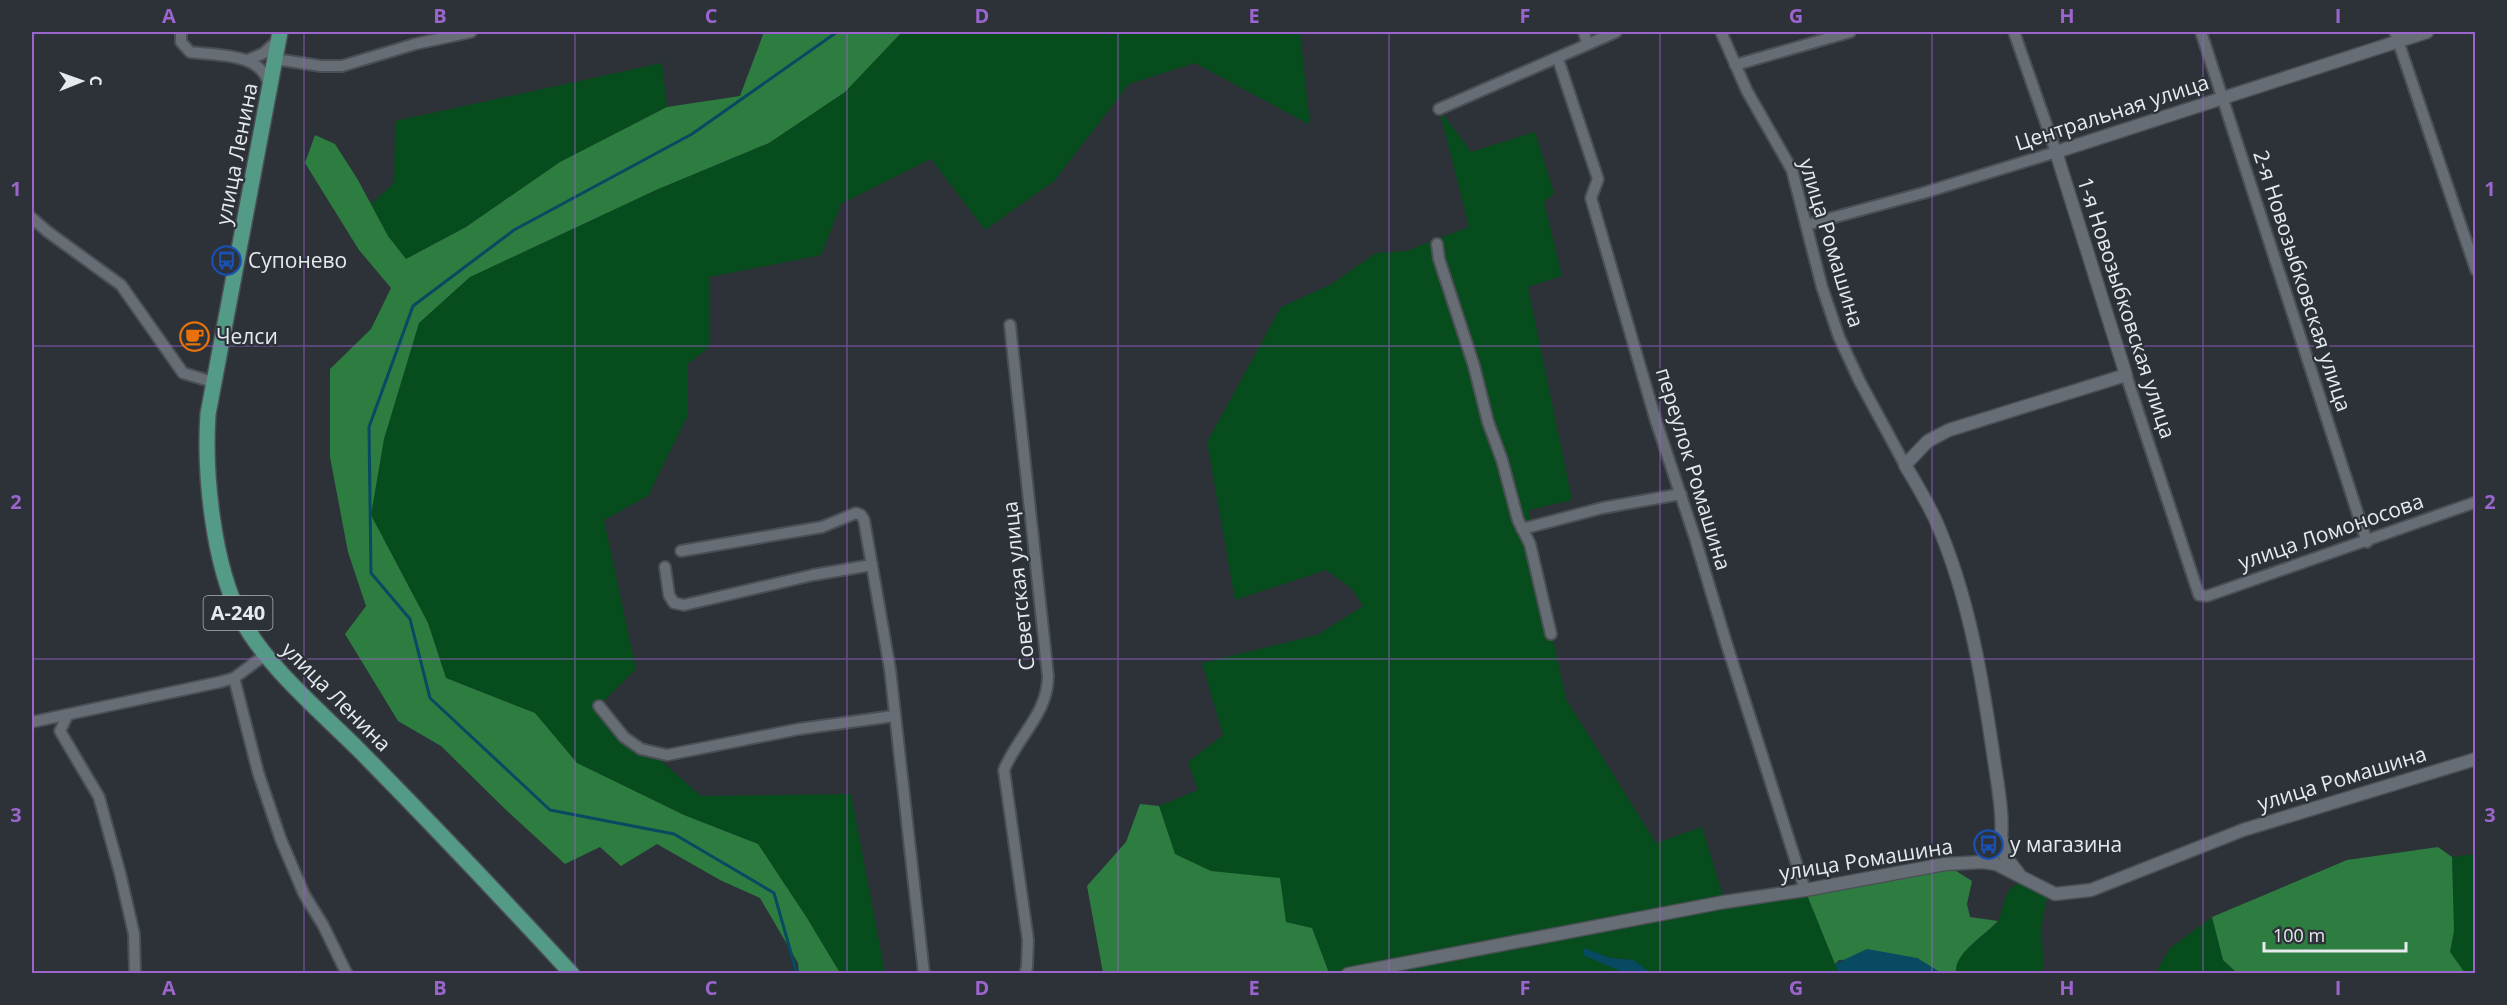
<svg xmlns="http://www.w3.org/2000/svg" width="2507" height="1005" viewBox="0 0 2507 1005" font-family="'Open Sans',sans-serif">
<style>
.green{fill:#074c1d}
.forest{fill:#2d7c40}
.water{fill:#084a62}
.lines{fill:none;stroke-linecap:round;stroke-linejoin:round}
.stream{stroke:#084a62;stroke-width:3}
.minor-casing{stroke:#4b4f55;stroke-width:14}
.tertiary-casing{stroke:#4b4f55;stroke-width:15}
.primary-casing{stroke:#4b4f55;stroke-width:18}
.minor{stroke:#676d74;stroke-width:10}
.tertiary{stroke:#676d74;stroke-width:12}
.primary{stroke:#549b87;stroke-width:15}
.grid{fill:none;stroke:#9b65cd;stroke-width:1.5;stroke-opacity:0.55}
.labels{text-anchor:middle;stroke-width:4.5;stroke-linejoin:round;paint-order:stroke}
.shield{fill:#2c3238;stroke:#aeb3b7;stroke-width:1.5}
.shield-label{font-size:20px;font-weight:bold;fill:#e6eaee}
.street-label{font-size:21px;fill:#e6eaee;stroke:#2c3238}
.poi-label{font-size:21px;fill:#e6eaee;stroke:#2c3238;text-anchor:start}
.neatline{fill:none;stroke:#9b65cd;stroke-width:2}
.grid-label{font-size:20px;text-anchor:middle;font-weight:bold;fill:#9b65cd}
</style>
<rect width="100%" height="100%" fill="#2c3238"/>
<g class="green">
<polygon points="902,32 1300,32 1310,125 1195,63 1129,84 1054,181 985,230 931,159 841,204 821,255 710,277 710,346 688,364 688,415 648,496 604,520 636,669 599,706 701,796 851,794 885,973 840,973 807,918 758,844 684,815 577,763 535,713 446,678 428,623 371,515 384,439 419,323 470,277 656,190 769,143 845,92"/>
<polygon points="662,63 667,107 560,162 466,227 406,259 388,236 371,204 394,183 395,121"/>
<polygon points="1439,109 1471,152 1535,132 1554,193 1544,202 1562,276 1528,287 1572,500 1529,510 1545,602 1566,699 1656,843 1702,827 1725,902 1805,890 1839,973 1651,973 1633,960 1610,958 1584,949 1584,955 1625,973 1329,973 1312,928 1286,922 1280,879 1211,871 1175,854 1159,806 1198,790 1188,762 1223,735 1202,663 1317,635 1363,606 1351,588 1326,570 1235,600 1207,442 1281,307 1330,285 1376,253 1406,251 1469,227"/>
<polygon points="2475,854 2475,973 2465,973 2450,952 2454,931 2452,857"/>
<polygon points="2024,878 2048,892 2041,929 2044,966 2041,973 1956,973 1955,965 1962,953 1998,922 2008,891"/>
<polygon points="2212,917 2223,960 2237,973 2155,974 2169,949"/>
</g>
<g class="forest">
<polygon points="764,32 902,32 845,92 769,143 656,190 470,277 419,323 384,439 371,515 428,623 446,678 535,713 577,763 684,815 758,844 807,918 840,973 799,973 798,963 760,898 720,880 657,844 621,866 600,847 565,864 504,808 441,746 398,721 345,634 366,606 348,552 330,457 330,369 371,329 391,288 359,250 305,163 315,135 335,144 358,180 388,236 406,259 466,227 560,162 667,107 740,96"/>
<polygon points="1140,804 1159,806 1175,854 1211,871 1280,878 1286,922 1312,928 1329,973 1103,973 1087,886 1126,842"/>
<polygon points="2438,847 2452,857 2454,931 2450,952 2465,973 2237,973 2223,960 2212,917 2347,860"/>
<path d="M1945,864L1972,881L1967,904L1970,917L1998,921C1984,936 1954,953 1956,973H1941L1917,958L1839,960L1835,964L1805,890Z"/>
</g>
<g class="water">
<polygon points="1584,948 1610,958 1633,960 1651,973 1625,973 1583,955"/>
<polygon points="1867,949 1917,958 1941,973 1839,973 1835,964"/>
</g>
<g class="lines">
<polyline class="stream" points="797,974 774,893 674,834 550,810 430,698 410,619 371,573 369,427 413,306 514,230 692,134 837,32"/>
<defs>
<g id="minor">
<path d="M181,32V42L190,52C217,56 262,52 269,85"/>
<polyline points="1584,32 1587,44"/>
<polyline points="1721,32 1747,91 1792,170 1822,287 1839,337 1859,380 1905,465"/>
<polyline points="2201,32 2367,542"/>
<polyline points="2395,32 2476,270"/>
<polyline points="275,59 321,66 342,66 415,44 471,32"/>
<polyline points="1558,59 1598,179 1591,198 1656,421 1695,538 1726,642 1805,890"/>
<polyline points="248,60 264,53 277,41"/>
<polyline points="1735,65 1850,32"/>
<polyline points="1439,109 1616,32"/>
<polyline points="32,218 48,232 121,285 183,373 213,382"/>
<polyline points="1806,225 1923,193 2056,152 2014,32"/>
<polyline points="1437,244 1439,259 1474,366 1488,422 1502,460 1518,520 1530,544 1551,634"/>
<path d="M1010,325L1048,676C1048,714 1017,737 1004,770L1028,940L1027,967L1025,974"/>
<polyline points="2126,375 2199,595 2207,596 2476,502"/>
<polyline points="1522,529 1602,508 1681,494"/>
<polyline points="681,551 822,527 856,513 861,515 864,520 890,669 924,974"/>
<polyline points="665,567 669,595 674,603 684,605 813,575 872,565"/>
<polyline points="234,678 258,772 281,840 304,894 323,925 347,974"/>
<polyline points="599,706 624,737 641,749 667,755 799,729 894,716"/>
<polyline points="67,716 60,731 99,797 120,873 134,934 135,974"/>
<polyline points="32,722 220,682 234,678 265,655"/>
</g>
<g id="tertiary">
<polyline points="2002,839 2006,857 2019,874"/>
<path d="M1983,862L1997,852C2007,834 1998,787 1995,766C1983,683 1970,599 1936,521C1927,502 1916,483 1905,465L1928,441L1949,430L2126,375L2056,152L2427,32"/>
<polyline points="1348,974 1724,902 1805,890 1945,864 1983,862 1996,864 2055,894 2091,890 2243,830 2476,759"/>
</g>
<path id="primary" d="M280,32L208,414C204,474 213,564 241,618C264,664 321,712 359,750C431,823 502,898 572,974"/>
</defs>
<use href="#minor" class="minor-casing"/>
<use href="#tertiary" class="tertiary-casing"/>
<use href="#primary" class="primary-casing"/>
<use href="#minor" class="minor"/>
<use href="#tertiary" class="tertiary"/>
<use href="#primary" class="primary"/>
</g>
<path class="grid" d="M304,32V974M575,32V974M847,32V974M1118,32V974M1389,32V974M1660,32V974M1932,32V974M2203,32V974M32,346H2476M32,659H2476"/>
<defs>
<symbol id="bus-ring" viewBox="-11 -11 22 22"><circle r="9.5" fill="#2c3238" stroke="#1a4fb4" stroke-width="1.5"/><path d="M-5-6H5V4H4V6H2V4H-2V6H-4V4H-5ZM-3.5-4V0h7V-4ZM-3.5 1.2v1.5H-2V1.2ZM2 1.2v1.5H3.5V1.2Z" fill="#1a4fb4"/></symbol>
<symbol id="cafe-ring" viewBox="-11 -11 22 22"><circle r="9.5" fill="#2c3238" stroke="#e8710a" stroke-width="1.5"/><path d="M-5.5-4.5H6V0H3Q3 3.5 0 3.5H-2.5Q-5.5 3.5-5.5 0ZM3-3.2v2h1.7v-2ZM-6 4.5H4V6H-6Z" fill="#e8710a"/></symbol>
</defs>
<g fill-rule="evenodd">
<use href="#bus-ring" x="210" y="244" width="33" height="33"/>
<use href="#cafe-ring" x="178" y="320" width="33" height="33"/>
<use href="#bus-ring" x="1972" y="828" width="33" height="33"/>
</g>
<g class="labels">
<rect class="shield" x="203.5" y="596" width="69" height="34" rx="4.5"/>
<g class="shield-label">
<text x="238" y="620">А-240</text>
</g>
<g class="street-label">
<text transform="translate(2112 113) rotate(-18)" y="7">Центральная улица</text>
<text transform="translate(237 154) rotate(-79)" y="7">улица Ленина</text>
<text transform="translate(1831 243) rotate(73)" y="7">улица Ромашина</text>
<text transform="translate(2302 281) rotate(72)" y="7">2-я Новозыбковская улица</text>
<text transform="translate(2126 308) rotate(72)" y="7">1-я Новозыбковская улица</text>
<text transform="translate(1693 469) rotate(73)" y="7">переулок Ромашина</text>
<text transform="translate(2331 532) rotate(-19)" y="7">улица Ломоносова</text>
<text transform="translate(1019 586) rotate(-96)" y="7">Советская улица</text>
<text transform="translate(336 697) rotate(45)" y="7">улица Ленина</text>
<text transform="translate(2342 779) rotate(-17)" y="7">улица Ромашина</text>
<text transform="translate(1866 860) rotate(-9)" y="7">улица Ромашина</text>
</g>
<g class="poi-label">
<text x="248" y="268">Супонево</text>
<text x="216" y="344">Челси</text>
<text x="2010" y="852">у магазина</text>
</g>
</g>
<rect width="2507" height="1005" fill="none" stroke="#2c3238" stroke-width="66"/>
<g transform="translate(81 81) rotate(89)" stroke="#2c3238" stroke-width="4.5" paint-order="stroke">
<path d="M0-4.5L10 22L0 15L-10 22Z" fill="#e6eaee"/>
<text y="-9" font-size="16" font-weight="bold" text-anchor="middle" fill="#e6eaee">С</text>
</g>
<path d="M2264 942v9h142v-9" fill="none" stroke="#e6eaee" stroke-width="3"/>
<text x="2273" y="942" font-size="18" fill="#e6eaee" stroke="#2c3238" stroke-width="4.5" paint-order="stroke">100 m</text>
<rect x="33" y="33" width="2441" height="939" class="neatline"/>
<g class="grid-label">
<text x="169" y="23">A</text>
<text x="440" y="23">B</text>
<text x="711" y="23">C</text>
<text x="982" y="23">D</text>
<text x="1254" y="23">E</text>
<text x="1525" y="23">F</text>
<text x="1796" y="23">G</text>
<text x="2067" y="23">H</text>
<text x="2338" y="23">I</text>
<text x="16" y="196">1</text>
<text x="2490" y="196">1</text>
<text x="16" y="509">2</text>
<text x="2490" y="509">2</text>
<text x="16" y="822">3</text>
<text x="2490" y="822">3</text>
<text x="169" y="995">A</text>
<text x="440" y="995">B</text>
<text x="711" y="995">C</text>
<text x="982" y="995">D</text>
<text x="1254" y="995">E</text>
<text x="1525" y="995">F</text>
<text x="1796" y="995">G</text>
<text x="2067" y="995">H</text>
<text x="2338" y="995">I</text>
</g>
</svg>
